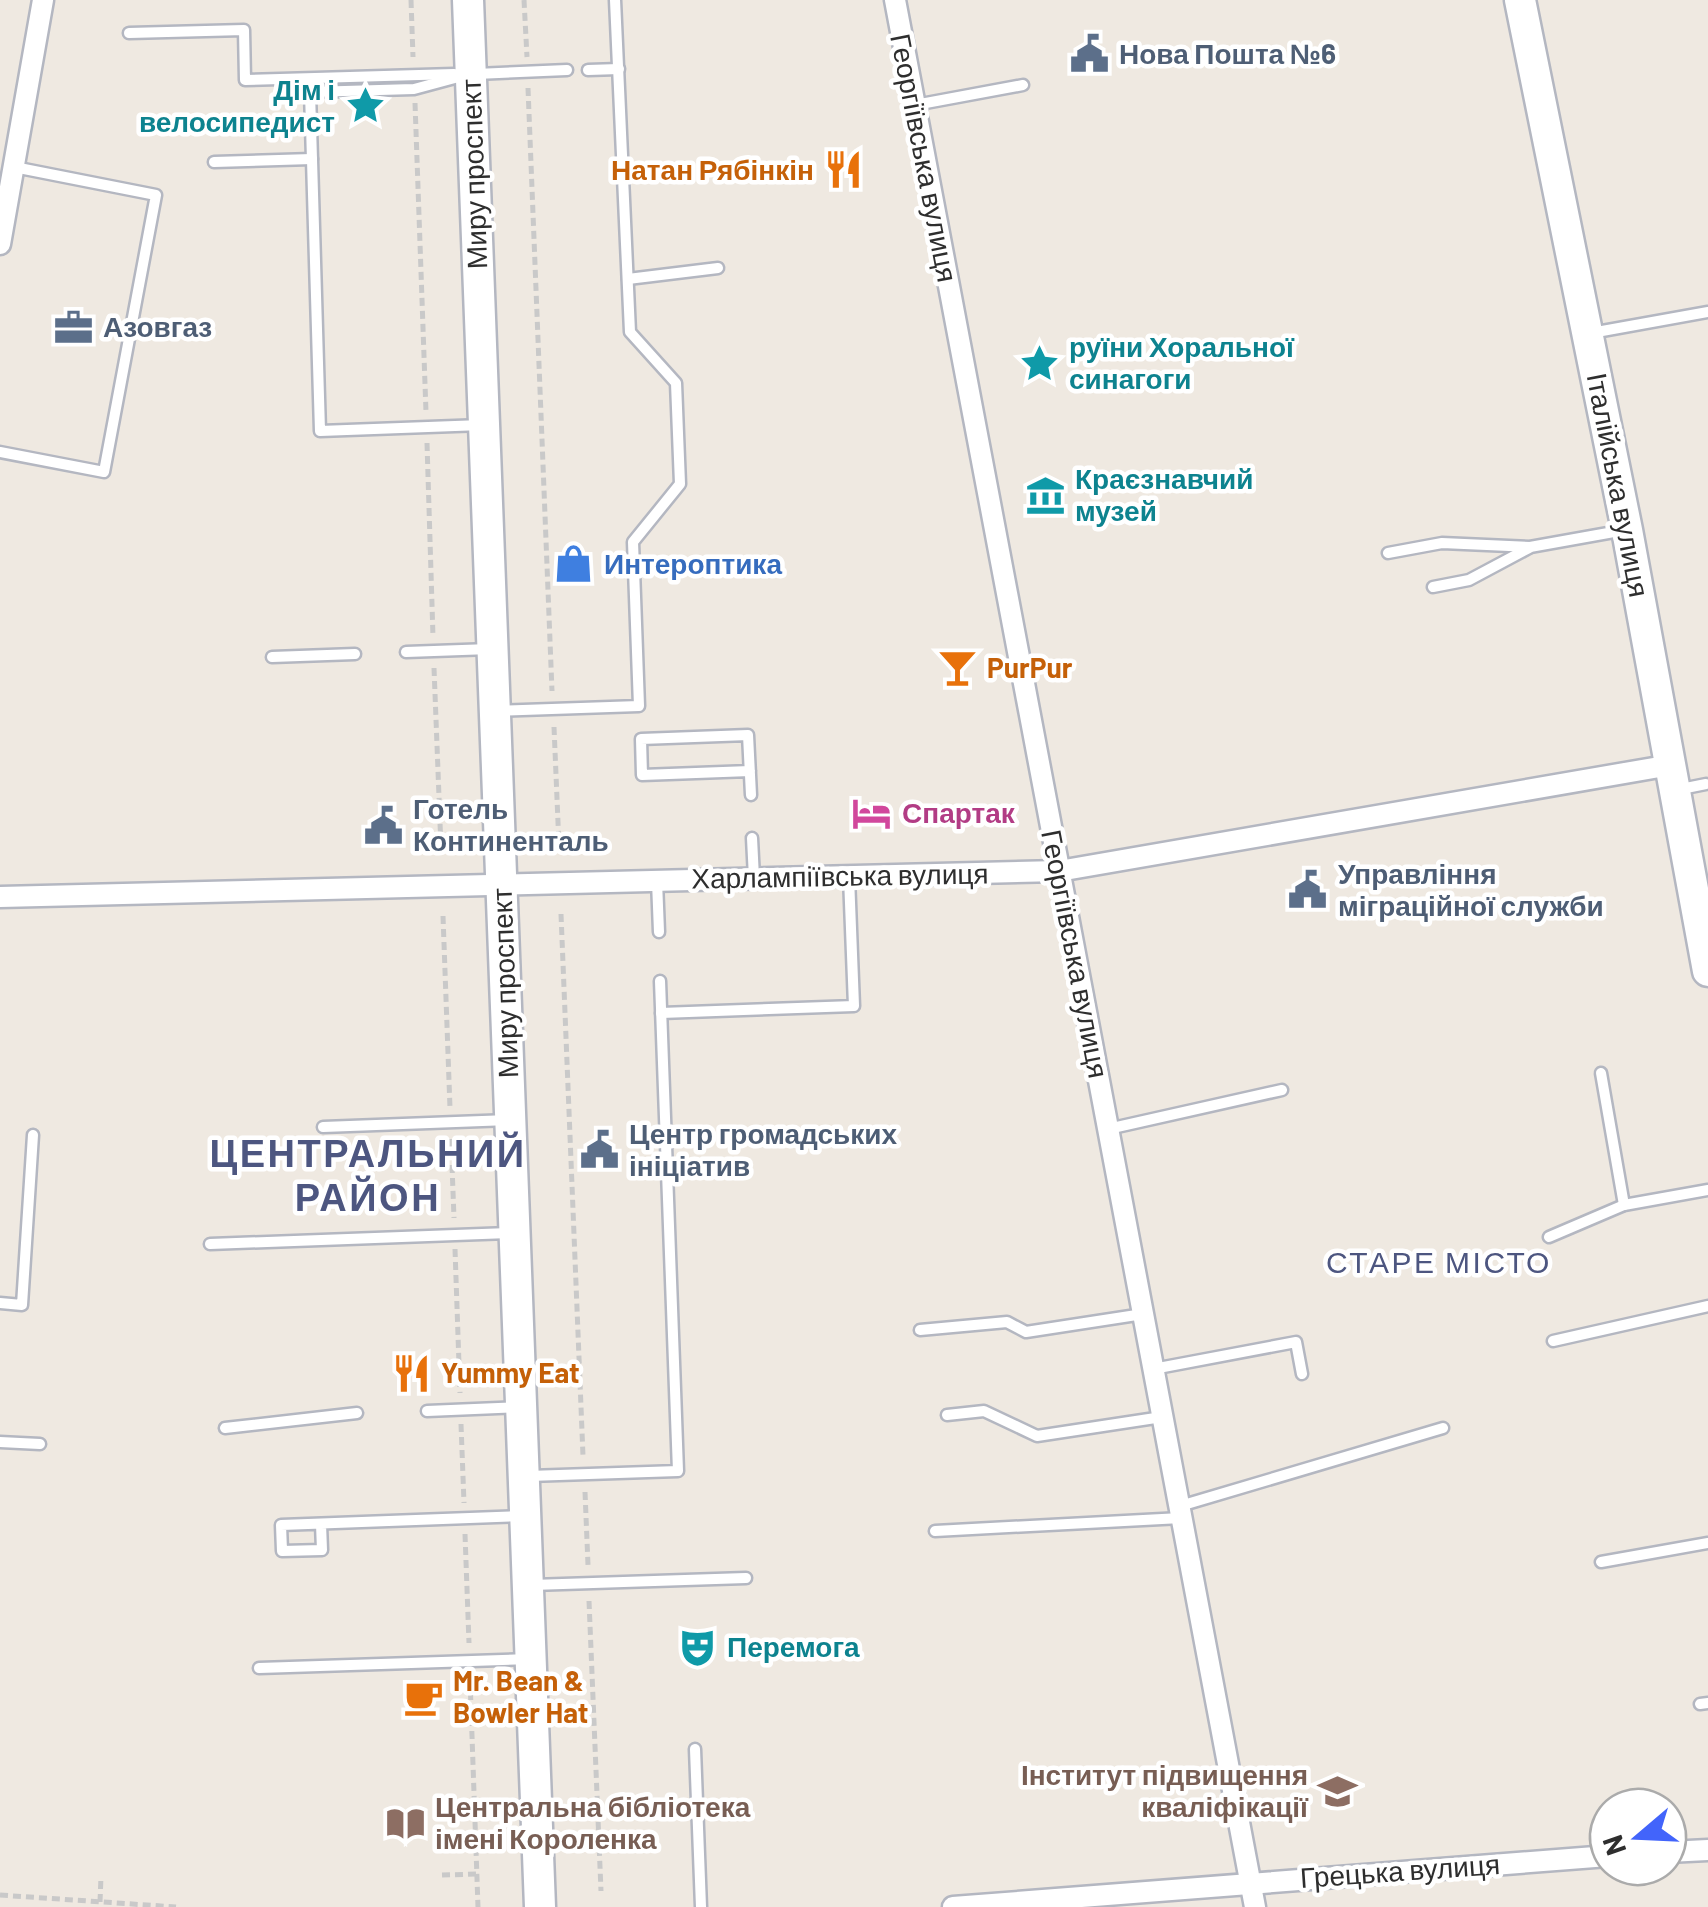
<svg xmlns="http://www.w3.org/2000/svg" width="1708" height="1907" viewBox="0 0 1708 1907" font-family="Barlow,sans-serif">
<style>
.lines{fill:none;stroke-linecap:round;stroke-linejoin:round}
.lane-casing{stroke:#b4b7c1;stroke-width:15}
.street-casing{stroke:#b4b7c1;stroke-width:25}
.secondary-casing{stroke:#b4b7c1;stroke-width:35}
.path{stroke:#c9c9c9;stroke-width:5;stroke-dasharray:8 5;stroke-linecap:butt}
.lane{stroke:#fff;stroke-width:10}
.street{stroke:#fff;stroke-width:20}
.secondary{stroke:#fff;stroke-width:30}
.labels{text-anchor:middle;stroke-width:9;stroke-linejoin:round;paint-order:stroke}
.service-label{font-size:28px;font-weight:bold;fill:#4e5e75;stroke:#fff;text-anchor:start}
.culture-label{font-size:28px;font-weight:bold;fill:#0d838f;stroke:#fff;text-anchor:start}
.street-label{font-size:28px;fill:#2e2e2e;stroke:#fff}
.food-label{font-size:28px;font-weight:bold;fill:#c56008;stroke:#fff;text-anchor:start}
.shop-label{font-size:28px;font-weight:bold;fill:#366cbe;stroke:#fff;text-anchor:start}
.hotel-label{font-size:28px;font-weight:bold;fill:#b23c85;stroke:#fff;text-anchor:start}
.education-label{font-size:28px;font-weight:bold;fill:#785e54;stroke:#fff;text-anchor:end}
.neighbourhood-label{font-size:30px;letter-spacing:2.5px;fill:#4d5680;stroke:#fff}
.district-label{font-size:38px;font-weight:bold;letter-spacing:2.5px;fill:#4d5680;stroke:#fff}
</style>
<rect width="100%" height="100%" fill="#efe9e1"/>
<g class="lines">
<defs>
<g id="lane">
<polyline points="129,33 244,30 245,80 454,74"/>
<polyline points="588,70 619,69"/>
<polyline points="476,74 567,70"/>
<polyline points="466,75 414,89 310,92 320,431 482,425"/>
<polyline points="915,105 1023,85"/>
<polyline points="214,162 312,159"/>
<polyline points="628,279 718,268"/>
<polyline points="1591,333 1708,312"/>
<polyline points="0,452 104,472 156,195 14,167"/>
<polyline points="1388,553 1442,543 1530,547 1625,530"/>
<polyline points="1433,587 1469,580 1529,548"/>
<polyline points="406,652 490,649"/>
<polyline points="272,657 355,654"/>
<polyline points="496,711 639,706 633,542 680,484 676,383 630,332 615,0"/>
<polyline points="750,771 642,775 641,739 748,735 751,795"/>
<polyline points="1676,790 1706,784"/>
<polyline points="752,838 754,878"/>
<polyline points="657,881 659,932"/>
<polyline points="661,1013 854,1006 849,877"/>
<polyline points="1601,1073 1624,1205"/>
<polyline points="323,1127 509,1120"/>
<polyline points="1108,1129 1282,1090"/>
<polyline points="1549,1237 1624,1205 1708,1190"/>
<polyline points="210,1244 509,1233"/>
<polyline points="0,1303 22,1305 33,1135"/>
<polyline points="920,1330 1007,1322 1026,1332 1143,1314"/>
<polyline points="1553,1341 1708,1306"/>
<polyline points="1153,1369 1296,1342 1302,1374"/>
<polyline points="427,1411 520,1407"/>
<polyline points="947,1415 984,1411 1037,1436 1162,1417"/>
<polyline points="225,1428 357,1413"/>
<polyline points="0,1442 40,1444"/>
<polyline points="529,1476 678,1471 660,981"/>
<polyline points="1180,1506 1443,1428"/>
<polyline points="321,1524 322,1550 282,1551 281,1525 523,1516"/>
<polyline points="935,1531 1181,1518"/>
<polyline points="1601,1562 1708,1543"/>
<polyline points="532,1585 746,1578"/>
<polyline points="259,1668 529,1659"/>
<polyline points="1700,1704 1708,1703"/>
<polyline points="695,1749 701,1907"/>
</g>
<g id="street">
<polyline points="895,0 1255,1907"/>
<polyline points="0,244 43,0"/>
<polyline points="0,897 1059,871 1671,765"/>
<polyline points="1668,1852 1708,1850"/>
<polyline points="953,1907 1608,1856"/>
</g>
<g id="secondary">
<polyline points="468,0 540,1907"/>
<polyline points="1520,0 1627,530 1708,971"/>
</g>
</defs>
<use href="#lane" class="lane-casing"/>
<use href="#street" class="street-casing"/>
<use href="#secondary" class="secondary-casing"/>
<g class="path">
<polyline points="411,0 413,57"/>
<polyline points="524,0 527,57"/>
<polyline points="528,88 552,691"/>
<polyline points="415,103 426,412"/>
<polyline points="427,443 433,637"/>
<polyline points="434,668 441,848"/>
<polyline points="554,727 559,846"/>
<polyline points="561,914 583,1456"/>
<polyline points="443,916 450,1108"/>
<polyline points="451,1139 454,1218"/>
<polyline points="455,1249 460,1393"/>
<polyline points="461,1424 464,1503"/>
<polyline points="585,1492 588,1565"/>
<polyline points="465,1534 469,1643"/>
<polyline points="589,1601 601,1891"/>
<polyline points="470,1679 478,1907"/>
<polyline points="442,1875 477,1874"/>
<polyline points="0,1895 176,1907"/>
<polyline points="100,1902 101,1876"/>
</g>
<use href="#lane" class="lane"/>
<use href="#street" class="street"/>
<use href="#secondary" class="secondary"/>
</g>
<defs>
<symbol id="civic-bare" viewBox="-9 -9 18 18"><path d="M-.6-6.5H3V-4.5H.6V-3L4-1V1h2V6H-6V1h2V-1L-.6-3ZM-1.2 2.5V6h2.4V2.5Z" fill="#5c6f8a" stroke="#fff" stroke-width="2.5" paint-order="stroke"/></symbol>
<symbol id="sight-bare" viewBox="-9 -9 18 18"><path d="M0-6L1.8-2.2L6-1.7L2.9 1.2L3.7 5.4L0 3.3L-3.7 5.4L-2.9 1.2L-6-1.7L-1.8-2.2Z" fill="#0f9aa8" stroke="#fff" stroke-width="2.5" paint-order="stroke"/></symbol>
<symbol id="restaurant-bare" viewBox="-9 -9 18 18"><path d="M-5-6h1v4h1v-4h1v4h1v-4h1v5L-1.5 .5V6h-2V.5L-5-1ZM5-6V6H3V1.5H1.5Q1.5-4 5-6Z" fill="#e8710a" stroke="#fff" stroke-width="2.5" paint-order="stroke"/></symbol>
<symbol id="office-bare" viewBox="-9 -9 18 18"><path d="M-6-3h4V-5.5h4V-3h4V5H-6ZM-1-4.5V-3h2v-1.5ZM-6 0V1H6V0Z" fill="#5c6f8a" stroke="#fff" stroke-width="2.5" paint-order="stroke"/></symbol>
<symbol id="museum-bare" viewBox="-9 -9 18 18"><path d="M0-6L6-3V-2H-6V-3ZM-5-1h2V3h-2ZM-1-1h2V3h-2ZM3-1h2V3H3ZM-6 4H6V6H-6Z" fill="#0f9aa8" stroke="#fff" stroke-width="2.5" paint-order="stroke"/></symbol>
<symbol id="shop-bare" viewBox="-9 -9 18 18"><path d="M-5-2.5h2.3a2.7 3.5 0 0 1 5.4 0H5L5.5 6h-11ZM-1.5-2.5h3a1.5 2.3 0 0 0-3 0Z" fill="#3f7fe0" stroke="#fff" stroke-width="2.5" paint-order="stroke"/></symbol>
<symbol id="bar-bare" viewBox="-9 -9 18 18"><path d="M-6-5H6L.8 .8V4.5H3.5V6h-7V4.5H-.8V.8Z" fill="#e8710a" stroke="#fff" stroke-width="2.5" paint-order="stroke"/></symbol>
<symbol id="hotel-bare" viewBox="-9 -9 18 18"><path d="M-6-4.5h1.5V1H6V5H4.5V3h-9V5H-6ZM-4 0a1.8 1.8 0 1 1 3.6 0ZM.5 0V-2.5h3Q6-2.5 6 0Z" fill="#d1479c" stroke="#fff" stroke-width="2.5" paint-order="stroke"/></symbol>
<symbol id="theatre-bare" viewBox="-9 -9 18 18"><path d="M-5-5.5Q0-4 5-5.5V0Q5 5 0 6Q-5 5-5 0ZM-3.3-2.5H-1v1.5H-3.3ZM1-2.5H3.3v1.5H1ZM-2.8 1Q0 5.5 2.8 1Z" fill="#0f9aa8" stroke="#fff" stroke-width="2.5" paint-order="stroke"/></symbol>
<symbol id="cafe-bare" viewBox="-9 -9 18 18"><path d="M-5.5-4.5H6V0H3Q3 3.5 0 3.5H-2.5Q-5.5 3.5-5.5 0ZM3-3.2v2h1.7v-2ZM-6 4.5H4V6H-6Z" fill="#e8710a" stroke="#fff" stroke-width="2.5" paint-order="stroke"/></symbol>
<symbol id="university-bare" viewBox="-9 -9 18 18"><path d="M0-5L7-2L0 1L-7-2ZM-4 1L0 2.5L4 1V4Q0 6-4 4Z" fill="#8d6e63" stroke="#fff" stroke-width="2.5" paint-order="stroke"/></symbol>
<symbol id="library-bare" viewBox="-9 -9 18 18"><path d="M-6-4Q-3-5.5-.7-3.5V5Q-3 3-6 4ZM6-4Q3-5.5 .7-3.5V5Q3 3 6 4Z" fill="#8d6e63" stroke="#fff" stroke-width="2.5" paint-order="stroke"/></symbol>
</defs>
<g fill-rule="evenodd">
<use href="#civic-bare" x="1062" y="26" width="55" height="55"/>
<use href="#sight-bare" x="338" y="78" width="55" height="55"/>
<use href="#restaurant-bare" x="816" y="142" width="55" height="55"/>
<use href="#office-bare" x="46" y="300" width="55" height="55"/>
<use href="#sight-bare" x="1012" y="336" width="55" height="55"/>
<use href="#museum-bare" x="1018" y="468" width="55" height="55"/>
<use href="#shop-bare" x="546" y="536" width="55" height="55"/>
<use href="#bar-bare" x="930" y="640" width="55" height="55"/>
<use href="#hotel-bare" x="844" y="786" width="55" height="55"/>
<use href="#civic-bare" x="356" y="798" width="55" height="55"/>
<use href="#civic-bare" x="1280" y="862" width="55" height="55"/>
<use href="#civic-bare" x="572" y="1122" width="55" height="55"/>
<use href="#restaurant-bare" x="384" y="1346" width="55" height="55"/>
<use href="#theatre-bare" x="670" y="1620" width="55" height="55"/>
<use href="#cafe-bare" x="396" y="1670" width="55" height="55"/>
<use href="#university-bare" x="1310" y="1764" width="55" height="55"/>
<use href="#library-bare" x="378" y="1796" width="55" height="55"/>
</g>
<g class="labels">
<g class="service-label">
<text x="1119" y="64">Нова Пошта №6</text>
<text x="103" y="337">Азовгаз</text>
<text x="413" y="819">Готель<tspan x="413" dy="32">Континенталь</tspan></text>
<text x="1338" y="884">Управління<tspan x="1338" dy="32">міграційної служби</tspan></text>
<text x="629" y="1144">Центр громадських<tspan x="629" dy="32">ініціатив</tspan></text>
</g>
<g class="culture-label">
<text x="335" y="100" text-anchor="end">Дім і<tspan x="335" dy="32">велосипедист</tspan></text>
<text x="1069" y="357">руїни Хоральної<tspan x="1069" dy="32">синагоги</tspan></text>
<text x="1075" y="489">Краєзнавчий<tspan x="1075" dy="32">музей</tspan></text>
<text x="727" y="1657">Перемога</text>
</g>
<g class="street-label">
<text transform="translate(924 158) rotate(79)" y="10">Георгіївська вулиця</text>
<text transform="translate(474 174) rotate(-92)" y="10">Миру проспект</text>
<text transform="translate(1618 485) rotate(79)" y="10">Італійська вулиця</text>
<text transform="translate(840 876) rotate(-1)" y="10">Харлампіївська вулиця</text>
<text transform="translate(1075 954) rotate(79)" y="10">Георгіївська вулиця</text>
<text transform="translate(505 983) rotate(-92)" y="10">Миру проспект</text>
<text transform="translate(1400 1871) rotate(-4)" y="10">Грецька вулиця</text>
</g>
<g class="food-label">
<text x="814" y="180" text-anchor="end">Натан Рябінкін</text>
<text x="987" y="678">PurPur</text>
<text x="441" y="1383">Yummy Eat</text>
<text x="453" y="1691">Mr. Bean &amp;<tspan x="453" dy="32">Bowler Hat</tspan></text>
</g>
<g class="shop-label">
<text x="604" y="574">Интероптика</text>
</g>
<g class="hotel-label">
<text x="902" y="823">Спартак</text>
</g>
<g class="education-label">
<text x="1308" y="1785">Інститут підвищення<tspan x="1308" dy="32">кваліфікації</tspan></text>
<text x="435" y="1817" text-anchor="start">Центральна бібліотека<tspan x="435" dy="32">імені Короленка</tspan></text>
</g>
<g class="neighbourhood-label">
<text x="1439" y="1273">СТАРЕ МІСТО</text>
</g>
<g class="district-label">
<text x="368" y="1167">ЦЕНТРАЛЬНИЙ<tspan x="368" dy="44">РАЙОН</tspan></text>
</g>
</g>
<g transform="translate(1638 1837) rotate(251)"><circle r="48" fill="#ffffff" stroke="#ababab" stroke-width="2.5"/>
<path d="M0-8L18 38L0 25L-18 38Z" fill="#4264fb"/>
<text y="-15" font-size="28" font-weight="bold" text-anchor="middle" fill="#2e2e2e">N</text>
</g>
</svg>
